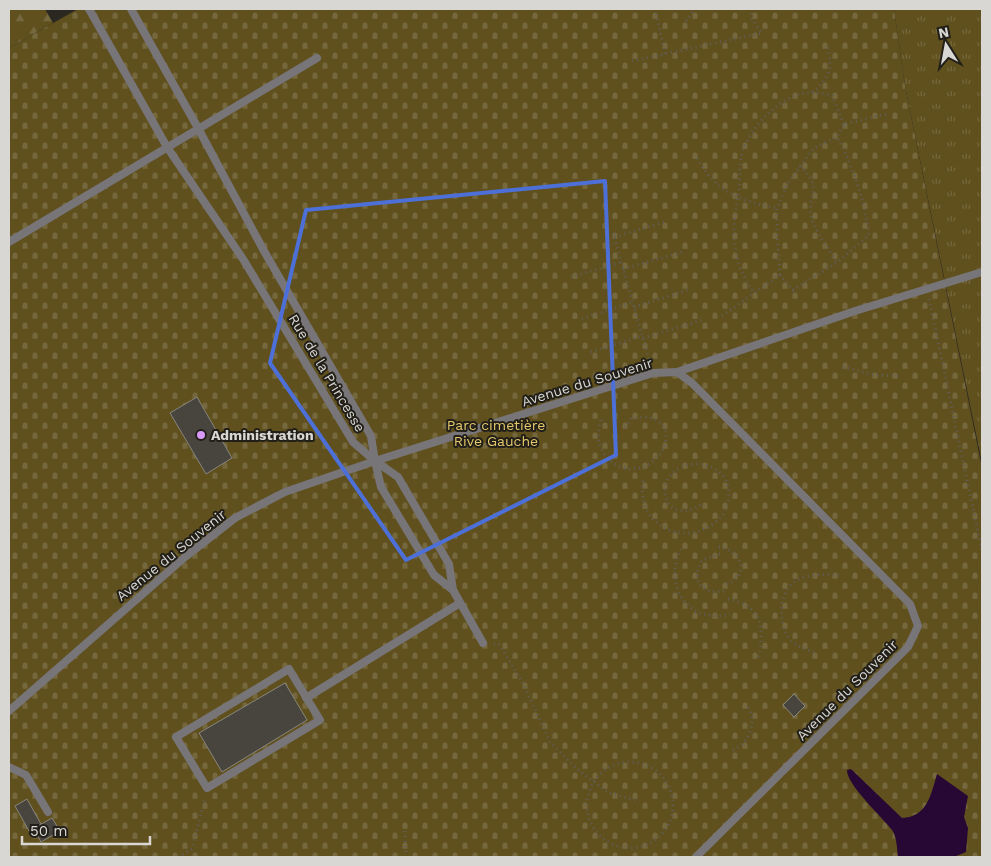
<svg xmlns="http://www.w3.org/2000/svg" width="991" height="866" viewBox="0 0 991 866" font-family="'Work Sans',sans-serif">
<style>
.grass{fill:url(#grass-tufts)}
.forest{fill:url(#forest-firs)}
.cemetery{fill:url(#cemetery-stones)}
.water{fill:#270734}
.building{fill:#48453e;stroke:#88867d}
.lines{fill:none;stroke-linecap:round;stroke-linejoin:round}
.path{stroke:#615e59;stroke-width:3;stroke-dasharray:1 4;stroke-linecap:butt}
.lane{stroke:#777578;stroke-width:8}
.marked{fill:none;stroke:#4c70d7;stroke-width:4;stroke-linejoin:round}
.poi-dot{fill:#d89af8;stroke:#211f18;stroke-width:2}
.labels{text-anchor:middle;stroke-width:4;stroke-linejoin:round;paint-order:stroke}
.street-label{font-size:14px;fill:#d9d7d3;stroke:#211f18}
.park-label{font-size:14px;fill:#e5c86c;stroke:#211f18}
.poi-label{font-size:14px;font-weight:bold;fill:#d9d7d3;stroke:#211f18;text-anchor:start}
</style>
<defs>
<pattern id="grass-tufts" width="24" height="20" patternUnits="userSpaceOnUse" patternTransform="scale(1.25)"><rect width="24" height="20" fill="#60501e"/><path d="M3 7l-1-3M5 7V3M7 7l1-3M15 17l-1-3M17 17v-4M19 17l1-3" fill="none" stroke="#76683e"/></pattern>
<pattern id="forest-firs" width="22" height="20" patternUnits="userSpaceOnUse" patternTransform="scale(1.25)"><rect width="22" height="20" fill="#60501e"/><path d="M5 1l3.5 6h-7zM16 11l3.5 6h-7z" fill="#76683e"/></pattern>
<pattern id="cemetery-stones" width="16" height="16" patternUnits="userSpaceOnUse" patternTransform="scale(1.25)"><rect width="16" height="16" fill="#60501e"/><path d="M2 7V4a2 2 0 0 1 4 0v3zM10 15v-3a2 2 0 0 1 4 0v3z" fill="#76683e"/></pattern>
</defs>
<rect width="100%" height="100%" fill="#2b2822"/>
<polygon class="grass" points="894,9 982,9 982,463 905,86"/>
<polygon class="forest" points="9,9 45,9 53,23 9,48"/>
<polygon class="cemetery" points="78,9 894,9 905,86 982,468 982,857 9,857 9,48"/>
<path class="water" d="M851,769L902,818C927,817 931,795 937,774L968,796L964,817L968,828L966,852L954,857H898C897,849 897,837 892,830C883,818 846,784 847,770Z"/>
<g class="building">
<polygon points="197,397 232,458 206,474 170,413"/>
<polygon points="285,683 307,720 222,772 199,733"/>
<polygon points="794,694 805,706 794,717 783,705"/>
<polygon points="27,799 41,824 38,826 52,818 60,831 41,842 34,829 29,831 15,806"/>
</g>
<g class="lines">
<g class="path">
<polyline points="655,9 665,54"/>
<polyline points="686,21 695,9"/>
<polyline points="632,61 762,33 752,19 751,9"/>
<path d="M812,92C830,79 832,68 828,47"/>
<path d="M844,124L832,95C819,93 806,91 794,96C773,105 751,128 743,150C738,165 741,181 738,196C731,234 731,259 754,293L780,275L793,290L838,262L869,235C864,199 854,169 837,137L844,124L887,114"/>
<path d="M697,158C717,193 740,201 777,208"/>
<path d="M800,166C827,191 803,197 813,222C818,236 829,249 836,262"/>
<polyline points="613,233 650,363"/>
<polyline points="615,237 665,222"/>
<polyline points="623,269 683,252"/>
<polyline points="780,275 777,233 777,208 788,183 814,148 837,137"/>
<polyline points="571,277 622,262"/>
<polyline points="929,299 982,551"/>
<polyline points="634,307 691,289"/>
<polyline points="722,316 754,293"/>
<polyline points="582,319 633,302"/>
<polyline points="643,338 702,320"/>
<polyline points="591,352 642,336"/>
<polyline points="843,367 875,375 899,376"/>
<path d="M601,420C597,433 597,444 606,456C611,463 617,466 625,468C666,477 689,409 632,418L623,430"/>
<path d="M643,481C636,528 688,550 720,518C730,508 732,486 723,476C716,468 707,464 696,464C649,465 659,532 702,504"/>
<path d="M719,547C742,550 751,576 726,584"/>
<path d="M681,549C668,572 675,605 703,614C711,616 722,616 730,615"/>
<path d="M720,554L702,560C690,583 703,595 727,591"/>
<path d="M728,599C763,606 765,629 758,660"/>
<polyline points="494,644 499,644 523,683 550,742 576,768 607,792 639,801"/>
<path d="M814,652C807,650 799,647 793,642C777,628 777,592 797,580C808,574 826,574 839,575"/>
<path d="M733,750C750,743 758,720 747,706"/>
<circle cx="630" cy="805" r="43"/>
<polyline points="405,831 406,857"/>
<polyline points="178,857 192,849 205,798"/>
</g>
<g class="lane">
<polyline points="89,9 167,147 243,259 353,442 375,461 371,436 264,251 198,128 131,9"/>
<polyline points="9,242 317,58"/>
<polyline points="677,372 855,311 982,272"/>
<polyline points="453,590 434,575 381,487 375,461 398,477 449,564 453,590 483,643"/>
<polygon points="289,669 320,720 207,788 176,737"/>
<polyline points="306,698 460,603"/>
<polyline points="9,711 185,557 235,518 285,492 375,461 653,373 677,372 692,383 910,604 918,626 908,647 696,857"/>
<polyline points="9,767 26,775 48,812"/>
</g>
</g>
<path class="marked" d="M605,181L616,455L406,560L270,363L306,210Z"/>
<circle class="poi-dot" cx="201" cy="435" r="5"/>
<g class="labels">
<g class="street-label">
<text transform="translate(327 373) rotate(59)" y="5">Rue de la Princesse</text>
<text transform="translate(587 382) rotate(-17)" y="5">Avenue du Souvenir</text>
<text transform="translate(171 555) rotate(-39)" y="5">Avenue du Souvenir</text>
<text transform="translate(847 690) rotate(-45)" y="5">Avenue du Souvenir</text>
</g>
<g class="park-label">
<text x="496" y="430">Parc cimetière<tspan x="496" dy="16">Rive Gauche</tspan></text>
</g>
<g class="poi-label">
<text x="211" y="440">Administration</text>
</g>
</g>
<rect width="991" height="866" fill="none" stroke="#d9d7d3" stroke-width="20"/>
<g transform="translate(946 45) rotate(349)" stroke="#211f18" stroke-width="4" paint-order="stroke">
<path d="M0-4L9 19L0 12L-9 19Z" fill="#d9d7d3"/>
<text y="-8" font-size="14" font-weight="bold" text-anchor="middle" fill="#d9d7d3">N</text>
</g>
<path d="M22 836v8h128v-8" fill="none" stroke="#d9d7d3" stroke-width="2.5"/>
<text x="30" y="836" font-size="15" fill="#d9d7d3" stroke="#211f18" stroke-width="4" paint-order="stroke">50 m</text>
</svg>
